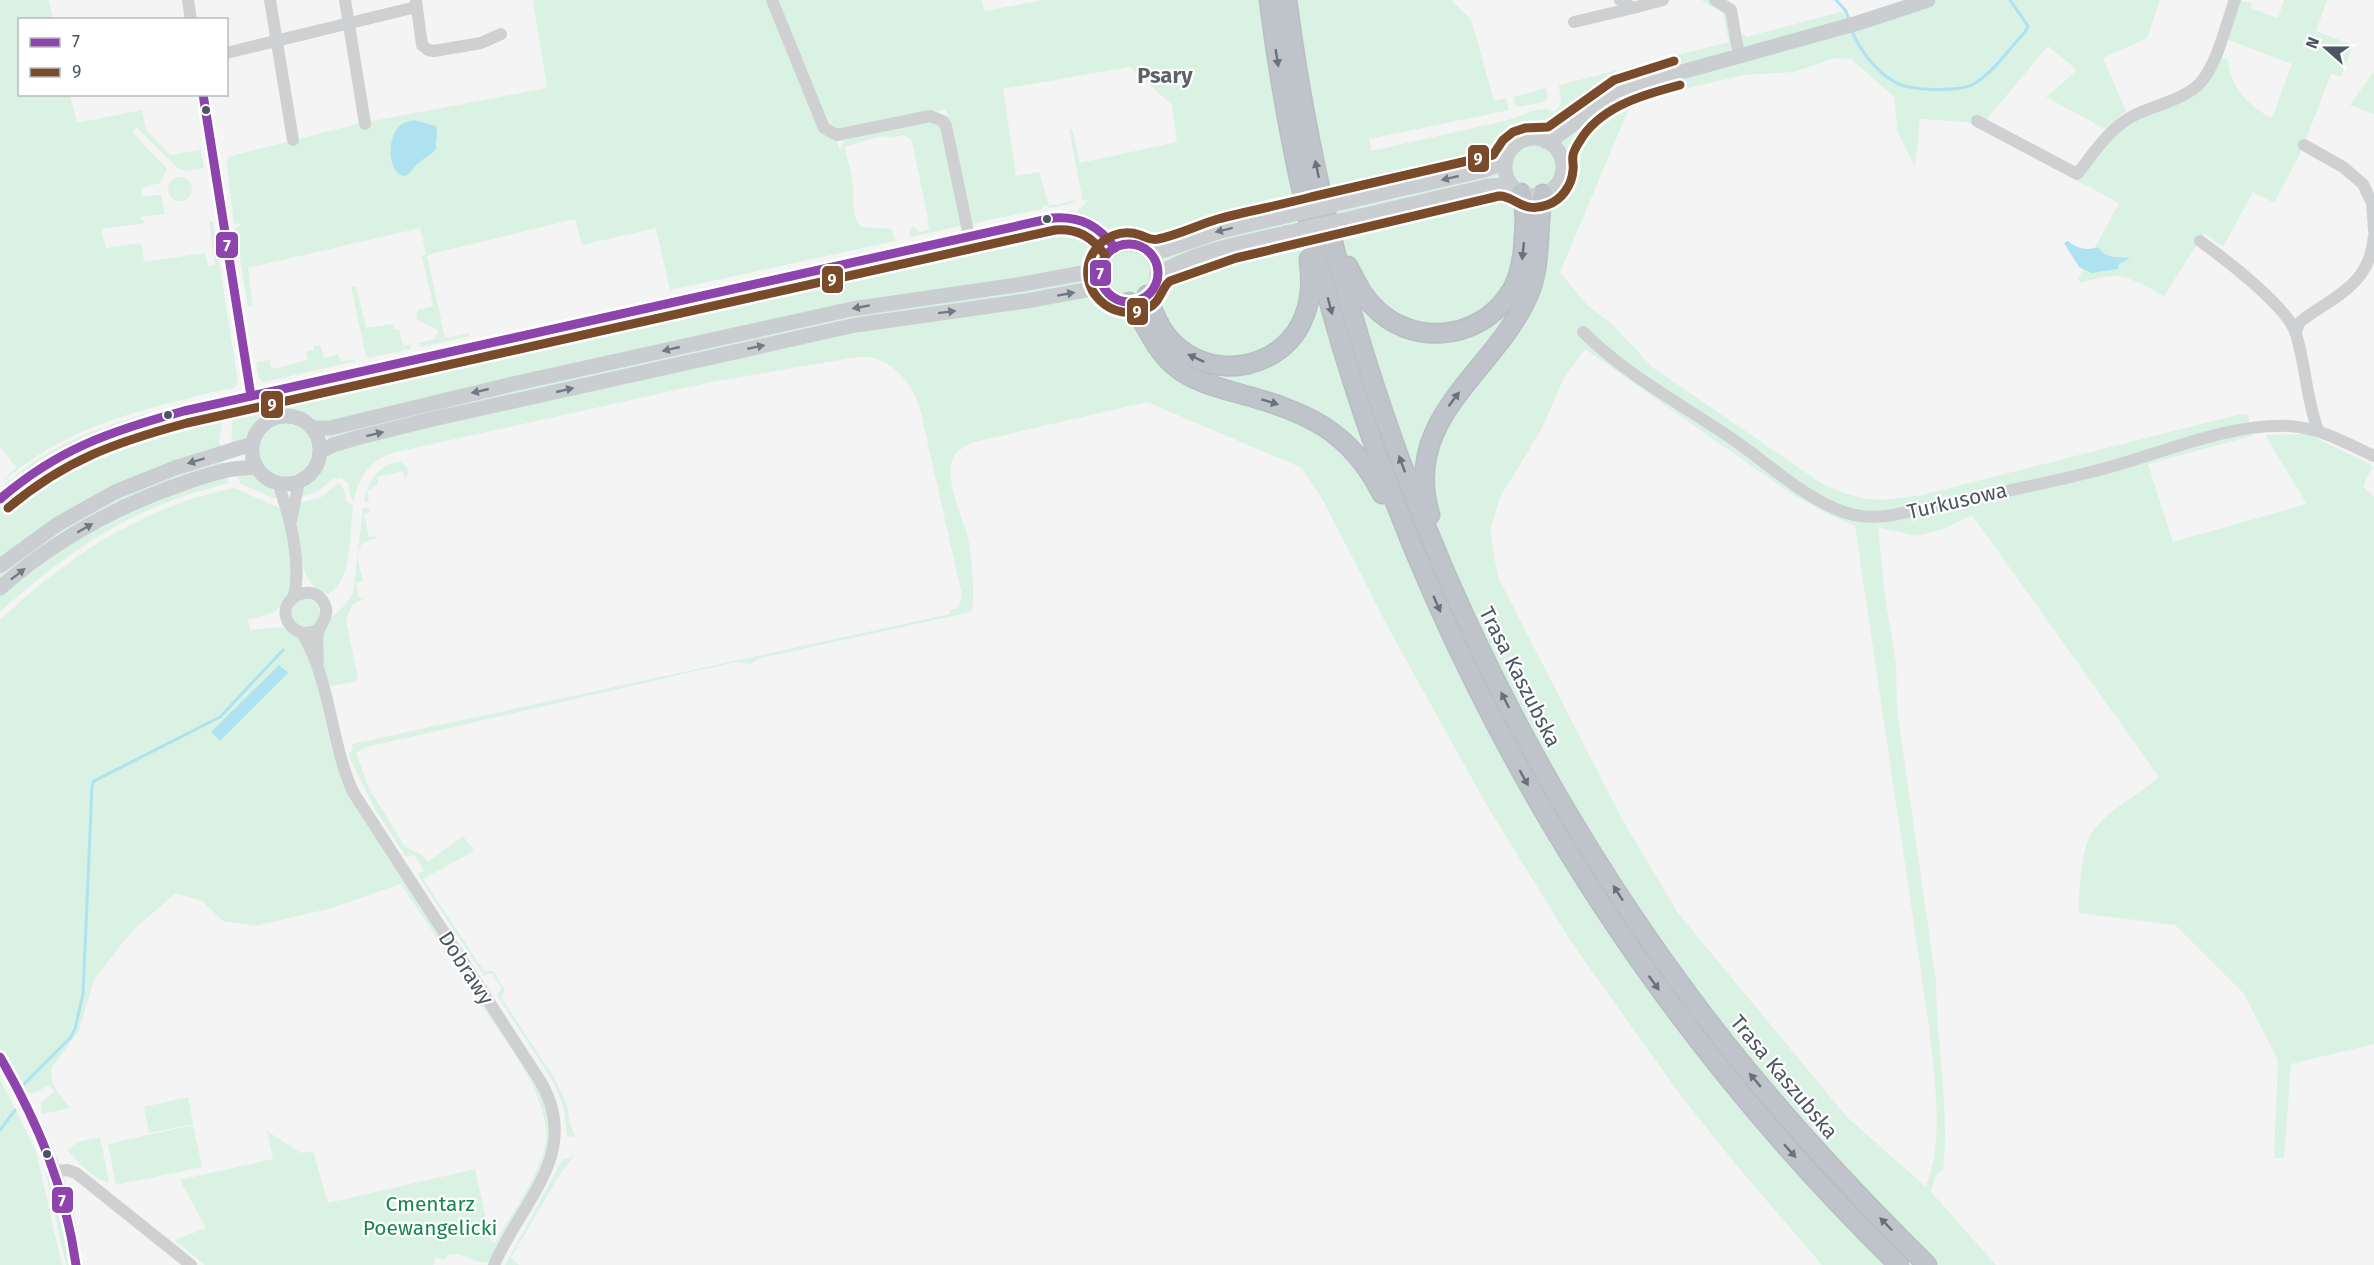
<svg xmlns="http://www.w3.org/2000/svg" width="2374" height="1265" viewBox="0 0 2374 1265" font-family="'Fira Sans',sans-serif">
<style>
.green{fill:#d9f2e3;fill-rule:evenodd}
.water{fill:#aee2f0}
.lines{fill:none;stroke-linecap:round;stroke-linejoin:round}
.stream{stroke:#aee2f0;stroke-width:3}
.highway-casing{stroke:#b9bec3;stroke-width:21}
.minor{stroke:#ced0d2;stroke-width:12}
.major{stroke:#caced1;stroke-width:15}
.highway{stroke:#bec4c9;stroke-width:18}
.major-bridge{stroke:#caced1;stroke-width:15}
.bus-1-casing{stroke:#fff;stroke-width:14}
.bus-2-casing{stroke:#fff;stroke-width:14}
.bus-1{stroke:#8e44ad;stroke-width:9}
.bus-2{stroke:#7a4b2a;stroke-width:9}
.oneway{fill:#67727b}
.oneway2{fill:#707a83}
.bus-dot{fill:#4a5661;stroke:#fff;stroke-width:2}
.labels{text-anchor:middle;stroke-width:4.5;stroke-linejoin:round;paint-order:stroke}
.street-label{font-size:21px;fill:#4a5661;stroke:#fff}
.park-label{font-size:21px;fill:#17864f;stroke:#fff}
.neighbourhood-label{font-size:22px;font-weight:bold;fill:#5f6368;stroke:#fff}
.line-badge{stroke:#fff;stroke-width:2}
.badge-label{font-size:16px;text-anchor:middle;font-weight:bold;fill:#fff}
</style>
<rect width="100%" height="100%" fill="#f4f4f4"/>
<g class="green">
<path d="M0,0H49L53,19L20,20V94L70,95L77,123L142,110L146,130L171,155L200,150L198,136L204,168L187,171L178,168L136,127L132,132L167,169L160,183L141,188L142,196L161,195L165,214L140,217L145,223L101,229L106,248L141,243L144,262L205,253L208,267L215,265L209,221L213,222L238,383L234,388C216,390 195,397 177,401C108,419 55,436 0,484L16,467L0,447Z"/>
<path d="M533,0H768L802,83L836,136L840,151L844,140L934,120L940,121L961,226L910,237V230L913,226L920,232L930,229L927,224L928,219L912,141L904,135L891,138L883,136L845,147C847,160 852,174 853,186C854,199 851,218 862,227L892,229L895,241L670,290L656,228L582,245L575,219L427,255L445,338L470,333V336L421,347L418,343L435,339L438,330L416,319L418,310L433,306L422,256L426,254L420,228L248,268L253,306L248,307L235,228L240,226L239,223L234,224L227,166L228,157L357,124L547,88Z"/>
<path d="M777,0H981L985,11L1045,0H1451L1471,19L1494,101L1506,98L1509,110L1369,139L1371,151L1505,121L1536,110L1546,109L1555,112L1561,105L1559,85L1729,42L1723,13L1701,0H1710L1726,12L1732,47L1729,52L1657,71L1660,83L1850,31L1853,33V30L1939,0H2160L2147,38L2103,58L2126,111L2105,129L2046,97L2077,70L2048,46L1985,121L1974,125L1967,122L1920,119L1915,167L1898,133L1894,97L1851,59L1835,58L1794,72L1744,75L1662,94L1630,106L1560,272L1587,305L1611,323L1652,367L1821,483C1863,503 1877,502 1922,495L2237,415L2248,414L2252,436L2148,464L2173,542L2307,504L2265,435L2308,434L2373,466L2363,486L2374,497V1044L2291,1064L2284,1158H2274L2278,1060L2244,994L2175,925L2079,913C2078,896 2082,849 2091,834C2106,810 2138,796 2159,777L1972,515L1944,529L1916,536L1878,527L1885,597L1896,663L1897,709L1936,981C1936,1044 1950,1107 1943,1170L1936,1175L1931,1192L1996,1265H1822L1742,1172L1681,1096L1572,943L1486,804L1390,631L1324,502L1302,468L1147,402L970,443C964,447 956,451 953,458C944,477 961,515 967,534C971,546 976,601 971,612L758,659L751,664L735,662L367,747L356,753L369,788L405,847L421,854L428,862L463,836L474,851L423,879L484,971H493L505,990L501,997L553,1076L566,1102L570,1124L575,1136L572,1159L562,1171L511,1257L519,1265H505L563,1159H571L575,1138L567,1136L564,1108L554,1083L497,995L502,988L492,973L484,976L419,877V874L424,870L414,855L406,857L375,809L351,761L349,754L353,749L352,744L950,614V611L959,606L962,595L920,409C912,382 889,354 858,357L716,381L396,452C370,460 360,475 354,500L351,498L348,483L341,478L333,479L316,493L299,497C304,486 311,483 318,474C325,466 326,457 336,450L434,425L1026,296L328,440L326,435L378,421L1022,279L329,422L316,421L293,409L276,410L258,419L245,437L231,445L234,404L935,249L936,252L981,246V249L988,248V245L1006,240L1021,233L1064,227L1088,200L1083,201L1069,129H1072L1080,163L1177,142L1172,105L1130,67L1003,89L1016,176L1039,172L1049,206L1078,200L1070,204L1049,208L1046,205L1042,207V209L971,224L946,109L835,131L827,125ZM1585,349L1790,493L1826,513L1855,526L1929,1026C1934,1079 1945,1136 1926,1187L1847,1117L1678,913L1622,819L1498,577L1490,532L1500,497L1541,430L1564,378Z"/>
<path d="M2237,0L2252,3L2251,8L2278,18L2284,0H2327L2316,31L2353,45L2341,77L2331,74L2301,152L2274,203L2253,192L2223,247L2204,233L2164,296C2128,277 2121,270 2081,283L2078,279L2119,203L2078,181L2122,126L2188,95L2218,56L2228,60C2231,88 2248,106 2272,118L2292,64L2223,38Z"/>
<polygon points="1844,11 1847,19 1743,48 1740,36 1745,34 1746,37"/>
<polygon points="2374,71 2374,114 2350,105"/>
<polygon points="1546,88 1548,98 1546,101 1519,107 1515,104 1513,97"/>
<circle cx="180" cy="189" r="12"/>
<polygon points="356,286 366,328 393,324 394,330 399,329 403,346 411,345 410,349 368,358 366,356 351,287"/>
<polygon points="320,345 324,358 338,354 341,362 354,359 356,361 264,382 259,378 256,363 269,360 272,369 308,360 306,352 314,350 313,346"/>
<path d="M224,406L219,441L221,448L204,453L0,559V505C64,446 142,426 224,406Z"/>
<path d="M145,414V416L49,454L22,473L0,492V489C48,446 84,433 145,414Z"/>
<circle cx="286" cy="450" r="26"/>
<polygon points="223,459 224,465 209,469 0,581 0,574 61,529 135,490"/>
<path d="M401,462L408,469L407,477L405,478L403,471L377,477L378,484L367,491L369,503L364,502C368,482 378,463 401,462Z"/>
<path d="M237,473C253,474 270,485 279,498H272L240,483Z"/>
<path d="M227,476L229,483C207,489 184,495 163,504C101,528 49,568 0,612V596L71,543L141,505Z"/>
<path d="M338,483L344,489L347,502L353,506C350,529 352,586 327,594C297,587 296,532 297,507L302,502L320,498Z"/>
<path d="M234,488L282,509C286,536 303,588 279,608C271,615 258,617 248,619L250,630L282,627L299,637L315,674L331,748L341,776L472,986V991L401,884L328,909L255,926L223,921L202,901L176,893L131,932L94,980L79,1031L52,1067C48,1084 60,1095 70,1108L42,1114L41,1103L54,1091L49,1085L32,1094L23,1090L0,1049V620C66,558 143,506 234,488Z"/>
<path d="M363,508L370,509L371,512L364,514L369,537L376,536V538C373,540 366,540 363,543C353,552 361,571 363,581L356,583L359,598L366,597L352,605L346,620L358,679L354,682L332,686C325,681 325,673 323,665C320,647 320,628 334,615C342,608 348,603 353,593Z"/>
<circle cx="306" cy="613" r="14"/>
<path d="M478,1000L481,1001L541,1090L551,1123L545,1164L488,1262C474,1265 462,1250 448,1255L445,1260L436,1257L433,1265H205L175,1240L206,1228L180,1180L273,1159L267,1131L301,1153L313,1151L328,1203L475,1169L491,1241L495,1243C511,1214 535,1183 544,1150C557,1102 503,1039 478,1000Z"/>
<polygon points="0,1079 36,1151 62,1265 0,1265"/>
<polygon points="188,1097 193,1124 149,1133 144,1107"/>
<polygon points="193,1125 202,1167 116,1185 108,1144"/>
<path d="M100,1137L109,1182C97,1183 76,1160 67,1150L78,1142Z"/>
<polygon points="43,1150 64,1224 71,1265 66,1265 41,1151"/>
</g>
<g class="water">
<path d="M414,120L436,126C439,134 435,140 436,149C431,156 425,157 420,162C414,166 412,172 405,176L400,175C388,166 388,141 397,129C401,123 407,122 414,120Z"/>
<path d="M2068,241C2077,249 2087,251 2098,247C2105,259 2118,257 2130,258L2119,264L2118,269L2091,273L2079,267L2064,243Z"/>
<polygon points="279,665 288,673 220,741 211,732"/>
</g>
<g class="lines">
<g class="stream">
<polyline points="1836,0 1846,11 1849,20"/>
<path d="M1851,29C1859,49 1876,72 1895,82C1910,91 1962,93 1977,82C1995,70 2010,48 2025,32L2028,26L2010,0"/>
<polyline points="24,1084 70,1038 75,1029 83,994 92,786 94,781 220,717 283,650"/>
<polyline points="0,1130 15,1110"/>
</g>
<defs>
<g id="highway">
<path d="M1269,0C1330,483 1551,925 1899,1265"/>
<path d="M1287,0C1333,357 1473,704 1687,993C1759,1091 1841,1180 1927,1265"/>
<path d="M1348,266C1355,280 1361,294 1372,305C1409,346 1476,342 1508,296C1520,280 1523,259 1524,239C1525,224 1526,209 1521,193"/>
<path d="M1147,295C1153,312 1160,330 1173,343C1214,384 1287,368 1305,314C1312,296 1311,278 1309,259"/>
<path d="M1129,302C1148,324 1154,353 1181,371C1199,383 1220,388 1241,394C1306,412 1350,430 1382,494"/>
<path d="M1430,515C1401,418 1492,374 1527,298C1543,265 1536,229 1543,194"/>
</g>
</defs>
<use href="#highway" class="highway-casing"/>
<g class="minor">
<polyline points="188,0 191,20"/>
<polyline points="270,0 293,140"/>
<polyline points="345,0 365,124"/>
<polyline points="772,0 824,128 837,135 930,116 943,121 946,126 969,236"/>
<polyline points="1620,0 1633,8 1663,0"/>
<polyline points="1715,0 1731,10 1739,56"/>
<polyline points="416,1 422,45 428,50 434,51 481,43 501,34"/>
<polyline points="1574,22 1633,8"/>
<polyline points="226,53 416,7"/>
<polyline points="203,94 251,396"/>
<path d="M1977,121L2077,174C2093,154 2108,130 2131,117C2151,106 2187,99 2201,82C2218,62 2226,24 2235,0"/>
<polyline points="2304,145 2343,167 2363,184 2372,203"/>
<polyline points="2374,200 2372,203 2374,230"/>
<path d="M2200,241C2225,259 2288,307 2296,334C2306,366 2306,399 2318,430"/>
<path d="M1583,332C1626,375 1681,404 1731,438C1766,462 1797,492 1836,509C1855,518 1874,518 1894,515C1961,500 2028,488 2095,471C2157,456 2225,423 2289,426C2321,428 2346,443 2374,456"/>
<path d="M2296,332L2299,323L2305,318C2339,294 2370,283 2374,236"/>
<path d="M278,483C290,517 302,561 294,596"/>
<path d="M0,499C56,447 112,430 184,411L1053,218C1081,214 1099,224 1115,248"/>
<polyline points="291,521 299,482"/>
<path d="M302,633C331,681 330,741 353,792L539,1079C584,1152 522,1200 494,1265"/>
<path d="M318,661C318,651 316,641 318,633C320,622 331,616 324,603C312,581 278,598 287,620C293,633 307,636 319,629"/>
<path d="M0,1057C39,1124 68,1186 76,1265"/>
<polyline points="55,1171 67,1170 76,1173 191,1265"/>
</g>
<g class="major">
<circle cx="1534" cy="167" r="29"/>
<polyline points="1545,141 1557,136 1610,97 1642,83 1858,23 1928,0"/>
<polyline points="1353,200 1485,170 1505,162"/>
<polyline points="1357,217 1488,186 1510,185"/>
<circle cx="1129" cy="273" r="29"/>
<polyline points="1150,253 1165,250 1221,231 1281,217"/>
<path d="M1157,275C1194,251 1243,243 1286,233"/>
<circle cx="286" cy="450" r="34"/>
<polyline points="312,428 330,428 513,384 852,309 1023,284 1088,272 1101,267"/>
<polyline points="320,452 333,445 356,438 433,419 856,325 1026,301 1091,289 1105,289"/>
<polyline points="0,566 58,524 115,492 175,468 252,444"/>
<path d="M0,588C55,540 120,504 190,481C211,474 233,466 256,468"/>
</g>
<use href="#highway" class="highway"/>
<g class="major-bridge">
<polyline points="1281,217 1353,200"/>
<polyline points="1286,233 1357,217"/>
</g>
<defs>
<g id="bus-1">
<polyline points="203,94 251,396"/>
<circle cx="1129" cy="273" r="29"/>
<path d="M0,499C58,449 111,431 184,411L1053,218C1081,216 1099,226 1115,248"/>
<path d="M0,1057C39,1125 65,1187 76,1265"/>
</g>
<g id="bus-2">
<path d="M1674,61L1614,80L1548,127L1525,128L1513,132L1503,140L1493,155C1433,169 1372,183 1311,197C1280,205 1249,211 1218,219C1198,225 1178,235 1158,239C1151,241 1146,237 1140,235C1122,229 1103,236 1093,253C1073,288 1113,326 1148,308C1161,302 1161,288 1170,281L1236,258L1499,196C1514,195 1522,214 1547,205C1562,200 1572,185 1573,170C1574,166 1572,161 1573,156C1573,150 1580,141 1583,136C1605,105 1646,94 1680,85"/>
<path d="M8,508C65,460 116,442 187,423L1055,230C1078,228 1092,237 1105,255"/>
</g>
</defs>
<use href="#bus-1" class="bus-1-casing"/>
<use href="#bus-2" class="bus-2-casing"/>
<use href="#bus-1" class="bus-1"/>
<use href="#bus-2" class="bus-2"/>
</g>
<defs><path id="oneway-solid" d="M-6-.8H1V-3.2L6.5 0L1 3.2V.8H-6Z" transform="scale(1.5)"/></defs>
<g class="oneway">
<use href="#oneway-solid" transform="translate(1277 58) rotate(81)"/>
<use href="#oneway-solid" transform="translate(1317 169) rotate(-102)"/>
<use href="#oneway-solid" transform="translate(1523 251) rotate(96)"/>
<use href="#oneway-solid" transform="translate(1330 306) rotate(75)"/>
<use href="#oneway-solid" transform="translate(1196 358) rotate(-155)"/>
<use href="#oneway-solid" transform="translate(1454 399) rotate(-53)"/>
<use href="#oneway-solid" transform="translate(1270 402) rotate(17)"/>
<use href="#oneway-solid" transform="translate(1402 464) rotate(-110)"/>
<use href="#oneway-solid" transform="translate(1437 604) rotate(66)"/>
<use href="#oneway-solid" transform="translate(1505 700) rotate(-117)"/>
<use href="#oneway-solid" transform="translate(1524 778) rotate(61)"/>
<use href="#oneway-solid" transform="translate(1618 893) rotate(-123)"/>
<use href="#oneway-solid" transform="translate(1654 983) rotate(54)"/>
<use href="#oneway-solid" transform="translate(1755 1080) rotate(-130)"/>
<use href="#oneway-solid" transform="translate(1790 1151) rotate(48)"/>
<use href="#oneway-solid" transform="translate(1886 1224) rotate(-134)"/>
</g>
<g class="oneway2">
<use href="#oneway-solid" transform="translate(1450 178) rotate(167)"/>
<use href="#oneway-solid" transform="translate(1224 230) rotate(166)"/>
<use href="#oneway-solid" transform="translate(1066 294) rotate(-10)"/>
<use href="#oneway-solid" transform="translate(861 307) rotate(170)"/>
<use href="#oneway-solid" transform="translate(947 312) rotate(-7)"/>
<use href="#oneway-solid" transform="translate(756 347) rotate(-12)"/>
<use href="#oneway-solid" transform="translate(671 349) rotate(167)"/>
<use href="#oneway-solid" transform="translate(565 390) rotate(-13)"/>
<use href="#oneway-solid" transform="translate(480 391) rotate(167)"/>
<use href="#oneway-solid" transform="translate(375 434) rotate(-14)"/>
<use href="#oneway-solid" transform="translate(196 461) rotate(163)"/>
<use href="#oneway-solid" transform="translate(85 528) rotate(-30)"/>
<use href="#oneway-solid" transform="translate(18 574) rotate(-38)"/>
</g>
<g class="bus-dot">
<circle cx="206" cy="110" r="5"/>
<circle cx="1047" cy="219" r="5"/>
<circle cx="168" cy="415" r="5"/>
<circle cx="47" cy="1154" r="5"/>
</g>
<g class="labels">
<g class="street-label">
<text transform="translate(1957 501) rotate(-13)" y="7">Turkusowa</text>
<text transform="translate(1520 677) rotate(63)" y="7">Trasa Kaszubska</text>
<text transform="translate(466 968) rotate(57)" y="7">Dobrawy</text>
<text transform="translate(1784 1077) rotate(50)" y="7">Trasa Kaszubska</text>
</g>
<g class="park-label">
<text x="430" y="1211">Cmentarz<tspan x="430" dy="24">Poewangelicki</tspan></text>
</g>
<g class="neighbourhood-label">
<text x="1165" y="83">Psary</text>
</g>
</g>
<g class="line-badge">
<rect x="1467" y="144" width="23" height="29" rx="6" fill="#7a4b2a"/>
<rect x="215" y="231" width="24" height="28" rx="6" fill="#8e44ad"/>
<rect x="1089" y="259" width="23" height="28" rx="6" fill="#8e44ad"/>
<rect x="821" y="265" width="23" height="29" rx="6" fill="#7a4b2a"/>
<rect x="1126" y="297" width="23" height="29" rx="6" fill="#7a4b2a"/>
<rect x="260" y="390" width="24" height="29" rx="6" fill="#7a4b2a"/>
<rect x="51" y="1186" width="23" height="28" rx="6" fill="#8e44ad"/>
</g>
<g class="badge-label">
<text x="1478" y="164">9</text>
<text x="227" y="251">7</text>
<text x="1100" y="279">7</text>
<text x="832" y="285">9</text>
<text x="1137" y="317">9</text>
<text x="272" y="410">9</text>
<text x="62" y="1206">7</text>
</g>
<rect x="18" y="18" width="210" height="78" fill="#ffffff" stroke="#b7bbc0" stroke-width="1.5"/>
<rect x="30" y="38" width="30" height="9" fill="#8e44ad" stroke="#b7bbc0" stroke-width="1.5"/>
<text x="72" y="48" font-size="18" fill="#4a5661">7</text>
<rect x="30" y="68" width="30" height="9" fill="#7a4b2a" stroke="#b7bbc0" stroke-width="1.5"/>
<text x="72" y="78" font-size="18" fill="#4a5661">9</text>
<g transform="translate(2326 48) rotate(291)" stroke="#ffffff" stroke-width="4.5" paint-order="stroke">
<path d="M0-4.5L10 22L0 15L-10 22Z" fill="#4a5661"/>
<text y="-9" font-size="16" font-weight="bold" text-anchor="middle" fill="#4a5661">N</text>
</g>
</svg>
